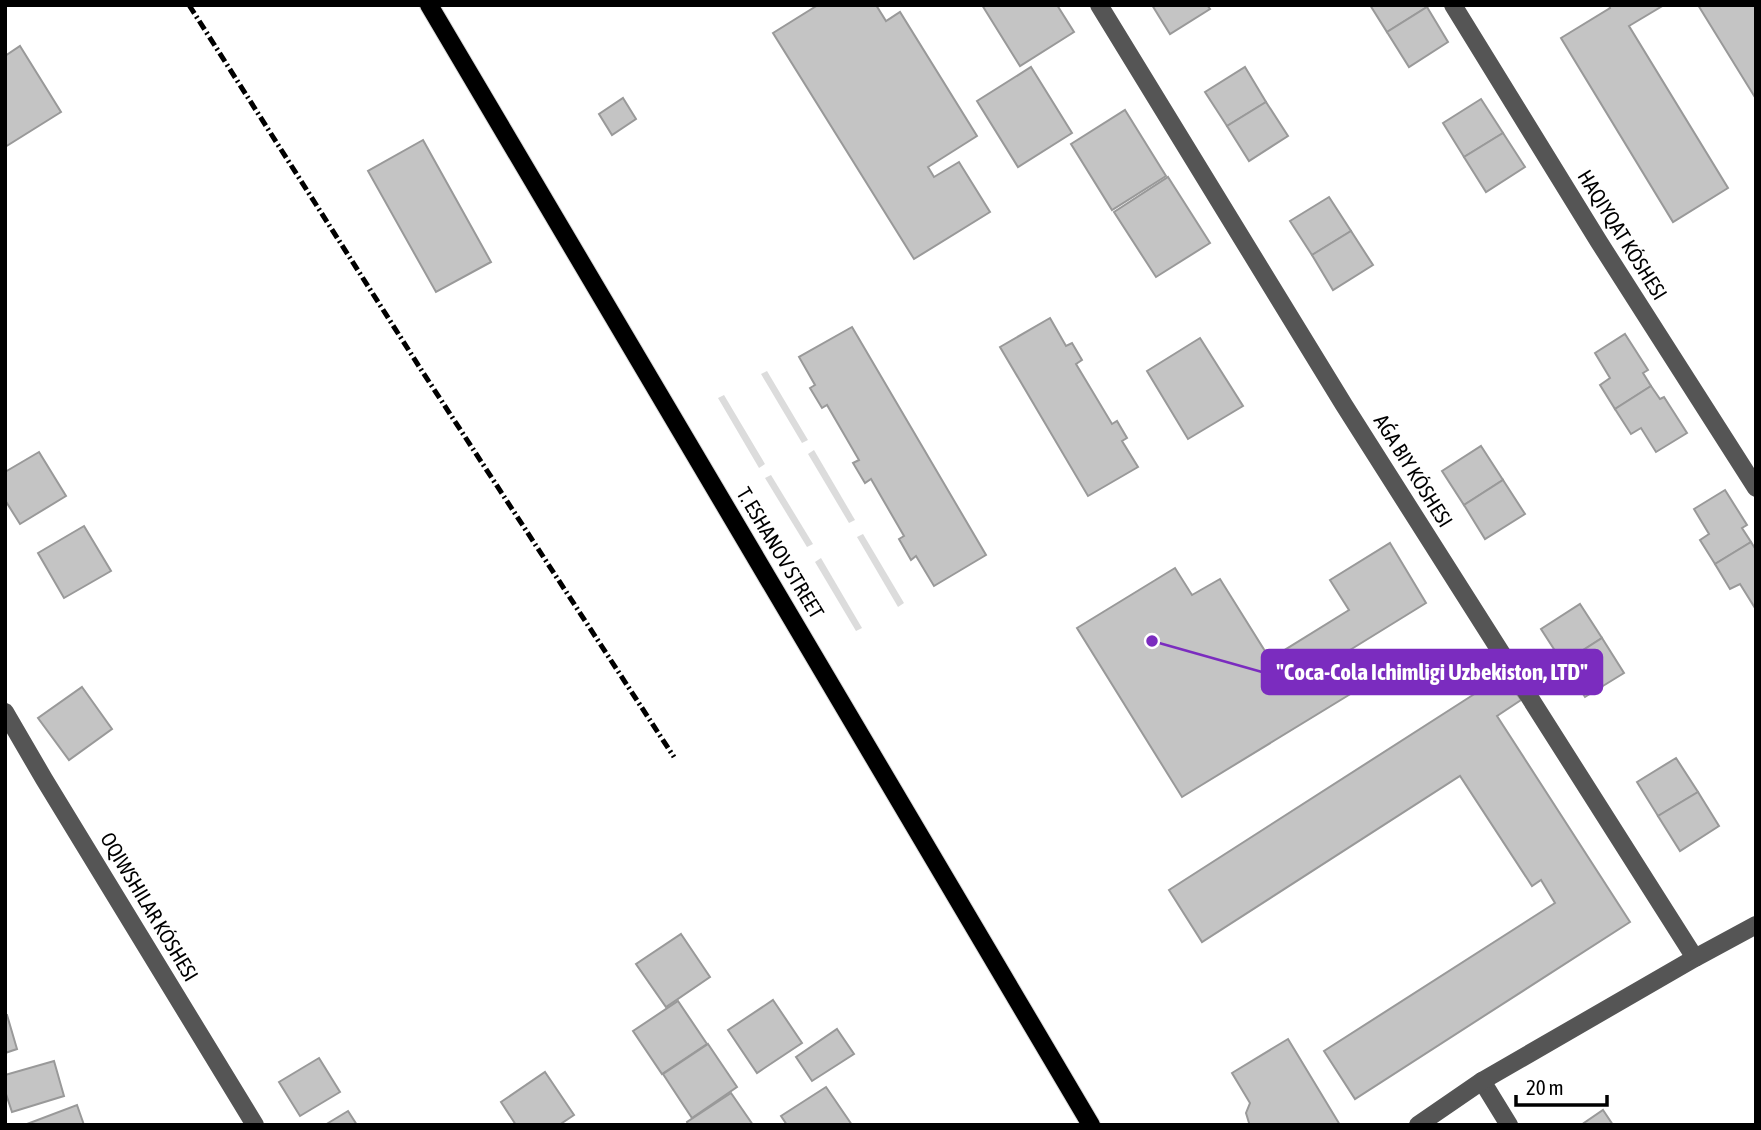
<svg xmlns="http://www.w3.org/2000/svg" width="1761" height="1130" viewBox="0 0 1761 1130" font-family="'Asap Condensed',sans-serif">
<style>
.green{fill:#dcdcdc}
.building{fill:#c4c4c4;stroke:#999;stroke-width:2}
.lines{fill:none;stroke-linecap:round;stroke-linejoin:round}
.major-casing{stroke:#dbdbdb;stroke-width:20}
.minor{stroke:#555;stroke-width:18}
.major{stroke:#000;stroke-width:18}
.rail{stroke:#000;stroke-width:5;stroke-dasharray:10 3.5 2 3.5;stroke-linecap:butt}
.labels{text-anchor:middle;stroke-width:5;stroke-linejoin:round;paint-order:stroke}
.street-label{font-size:21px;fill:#000;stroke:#fff}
.leader{fill:none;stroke:#7b2cbf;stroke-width:2.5}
.callout-dot{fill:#7b2cbf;stroke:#fff;stroke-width:2.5}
.callout{fill:#7b2cbf;stroke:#7b2cbf;stroke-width:2.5}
.callout-label{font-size:23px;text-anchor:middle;font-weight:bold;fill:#fff}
</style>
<rect width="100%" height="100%" fill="#fff"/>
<g class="green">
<polygon points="767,371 808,440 802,443 761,374"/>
<polygon points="724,395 765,464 759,468 718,398"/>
<polygon points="814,450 855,520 849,523 808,454"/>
<polygon points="771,475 813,544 807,547 765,478"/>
<polygon points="863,534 904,603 898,607 857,537"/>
<polygon points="821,558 862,628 856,631 815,562"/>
</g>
<g class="building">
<polygon points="818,5 876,5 886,21 900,12 977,136 928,167 934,177 959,162 990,212 914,259 773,33"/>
<polygon points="982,5 1057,5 1074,32 1020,66"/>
<polygon points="1152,5 1207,5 1210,9 1170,34"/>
<polygon points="1370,5 1425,5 1427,7 1387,32"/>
<polygon points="1609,5 1664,5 1629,26 1728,188 1673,222 1561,38 1610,8"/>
<polygon points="1698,5 1755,5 1756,99"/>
<polygon points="1427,7 1448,42 1409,67 1387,32"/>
<polygon points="20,46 61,112 5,147 5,56"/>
<polygon points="1031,67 1072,133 1018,167 977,101"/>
<polygon points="1245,67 1266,102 1227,126 1205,92"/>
<polygon points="623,98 636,119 612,135 599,114"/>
<polygon points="1481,99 1503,133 1464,157 1443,123"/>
<polygon points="1266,102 1288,136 1249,161 1227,126"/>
<polygon points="1125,110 1166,176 1112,210 1071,144"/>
<polygon points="1503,133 1525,167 1486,192 1464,157"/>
<polygon points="423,140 491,262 436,292 368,171"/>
<polygon points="1168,177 1210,243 1156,277 1114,212"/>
<polygon points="1329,197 1351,231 1312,255 1290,221"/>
<polygon points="1351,231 1373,265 1333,290 1312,255"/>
<polygon points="1050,318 1066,346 1072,343 1082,360 1076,364 1112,424 1117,421 1127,438 1122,441 1138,467 1088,496 1000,347"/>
<polygon points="852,327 986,555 934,586 916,556 911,560 899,539 904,536 871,479 865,483 853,463 859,460 827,405 822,408 810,388 815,385 799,357"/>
<polygon points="1625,334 1648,370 1643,373 1651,386 1615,409 1600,385 1610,378 1595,353"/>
<polygon points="1200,338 1243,406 1188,439 1147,371"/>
<polygon points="1651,386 1660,399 1664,397 1687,433 1656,452 1641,428 1631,434 1615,409"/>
<polygon points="1481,446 1503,480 1464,505 1442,471"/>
<polygon points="39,452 66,496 20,524 5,500 5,472"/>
<polygon points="1503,480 1525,514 1485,539 1464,505"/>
<polygon points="1725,490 1747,525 1742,528 1751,542 1715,564 1700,540 1709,534 1694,509"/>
<polygon points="84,526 111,571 64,598 38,553"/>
<polygon points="1751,542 1756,550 1755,608 1740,584 1730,589 1715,564"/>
<polygon points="1390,543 1426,603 1337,658 1357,690 1182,797 1077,628 1175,568 1192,595 1220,579 1270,659 1349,610 1330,580"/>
<polygon points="1580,604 1602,638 1563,663 1541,629"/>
<polygon points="1602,638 1624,673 1585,697 1563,663"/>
<polygon points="1504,675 1521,700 1497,716 1630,922 1355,1099 1324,1051 1555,903 1541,880 1532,886 1460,776 1202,942 1169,890"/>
<polygon points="82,687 112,729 69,760 38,718"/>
<polygon points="1676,758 1698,792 1658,816 1637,782"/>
<polygon points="1698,792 1719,826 1680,851 1658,816"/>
<polygon points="681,934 710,977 666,1007 636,964"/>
<polygon points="773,1000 802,1043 757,1073 728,1030"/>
<polygon points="678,1001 707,1044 662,1074 633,1031"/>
<polygon points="5,1015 7,1015 17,1049 5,1053"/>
<polygon points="837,1029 854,1054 812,1081 796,1057"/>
<polygon points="1288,1039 1340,1125 1250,1125 1249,1123 1246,1113 1250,1103 1232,1073"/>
<polygon points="708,1044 737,1087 692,1118 663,1074"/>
<polygon points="319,1058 340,1092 300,1116 279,1082"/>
<polygon points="54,1061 64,1096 12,1112 5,1091 5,1075"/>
<polygon points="545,1072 574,1115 559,1125 516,1125 501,1102"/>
<polygon points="826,1087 852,1125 787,1125 781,1116"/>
<polygon points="731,1093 753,1125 688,1125 687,1122"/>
<polygon points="77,1105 84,1125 27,1125 27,1124"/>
<polygon points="1603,1110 1613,1125 1581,1125"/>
<polygon points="348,1111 357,1125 325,1125"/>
</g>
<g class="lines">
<defs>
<polyline id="major" points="429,5 1091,1125"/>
</defs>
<use href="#major" class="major-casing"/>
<g class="minor">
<polyline points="1099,5 1344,405 1695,958"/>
<polyline points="1453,5 1599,242 1756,488"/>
<polyline points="5,712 44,779 255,1125"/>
<polyline points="1482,1081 1509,1125"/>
<polyline points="1418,1125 1482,1081 1695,958 1756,925"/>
</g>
<use href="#major" class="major"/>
<polyline class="rail" points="189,5 422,371 674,757"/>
</g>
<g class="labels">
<g class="street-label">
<text transform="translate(1622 235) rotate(58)" y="7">HAQIYQAT KÓSHESI</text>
<text transform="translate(1413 471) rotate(58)" y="7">AǴA BIY KÓSHESI</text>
<text transform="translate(780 553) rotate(59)" y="7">T. ESHANOV STREET</text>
<text transform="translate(149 907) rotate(59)" y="7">OQIWSHILAR KÓSHESI</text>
</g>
</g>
<path class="leader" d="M1152 641L1262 672"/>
<circle class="callout-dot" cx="1152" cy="641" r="7"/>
<rect class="callout" x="1262" y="650" width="340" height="44" rx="7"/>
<g class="callout-label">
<text x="1432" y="680">"Coca-Cola Ichimligi Uzbekiston, LTD"</text>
</g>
<rect width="1761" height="1130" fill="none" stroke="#000000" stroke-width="14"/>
<path d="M1516 1095v10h91v-10" fill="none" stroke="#000000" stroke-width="3.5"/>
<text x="1526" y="1095" font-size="21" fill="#000000" stroke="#ffffff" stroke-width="5" paint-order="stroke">20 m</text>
</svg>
